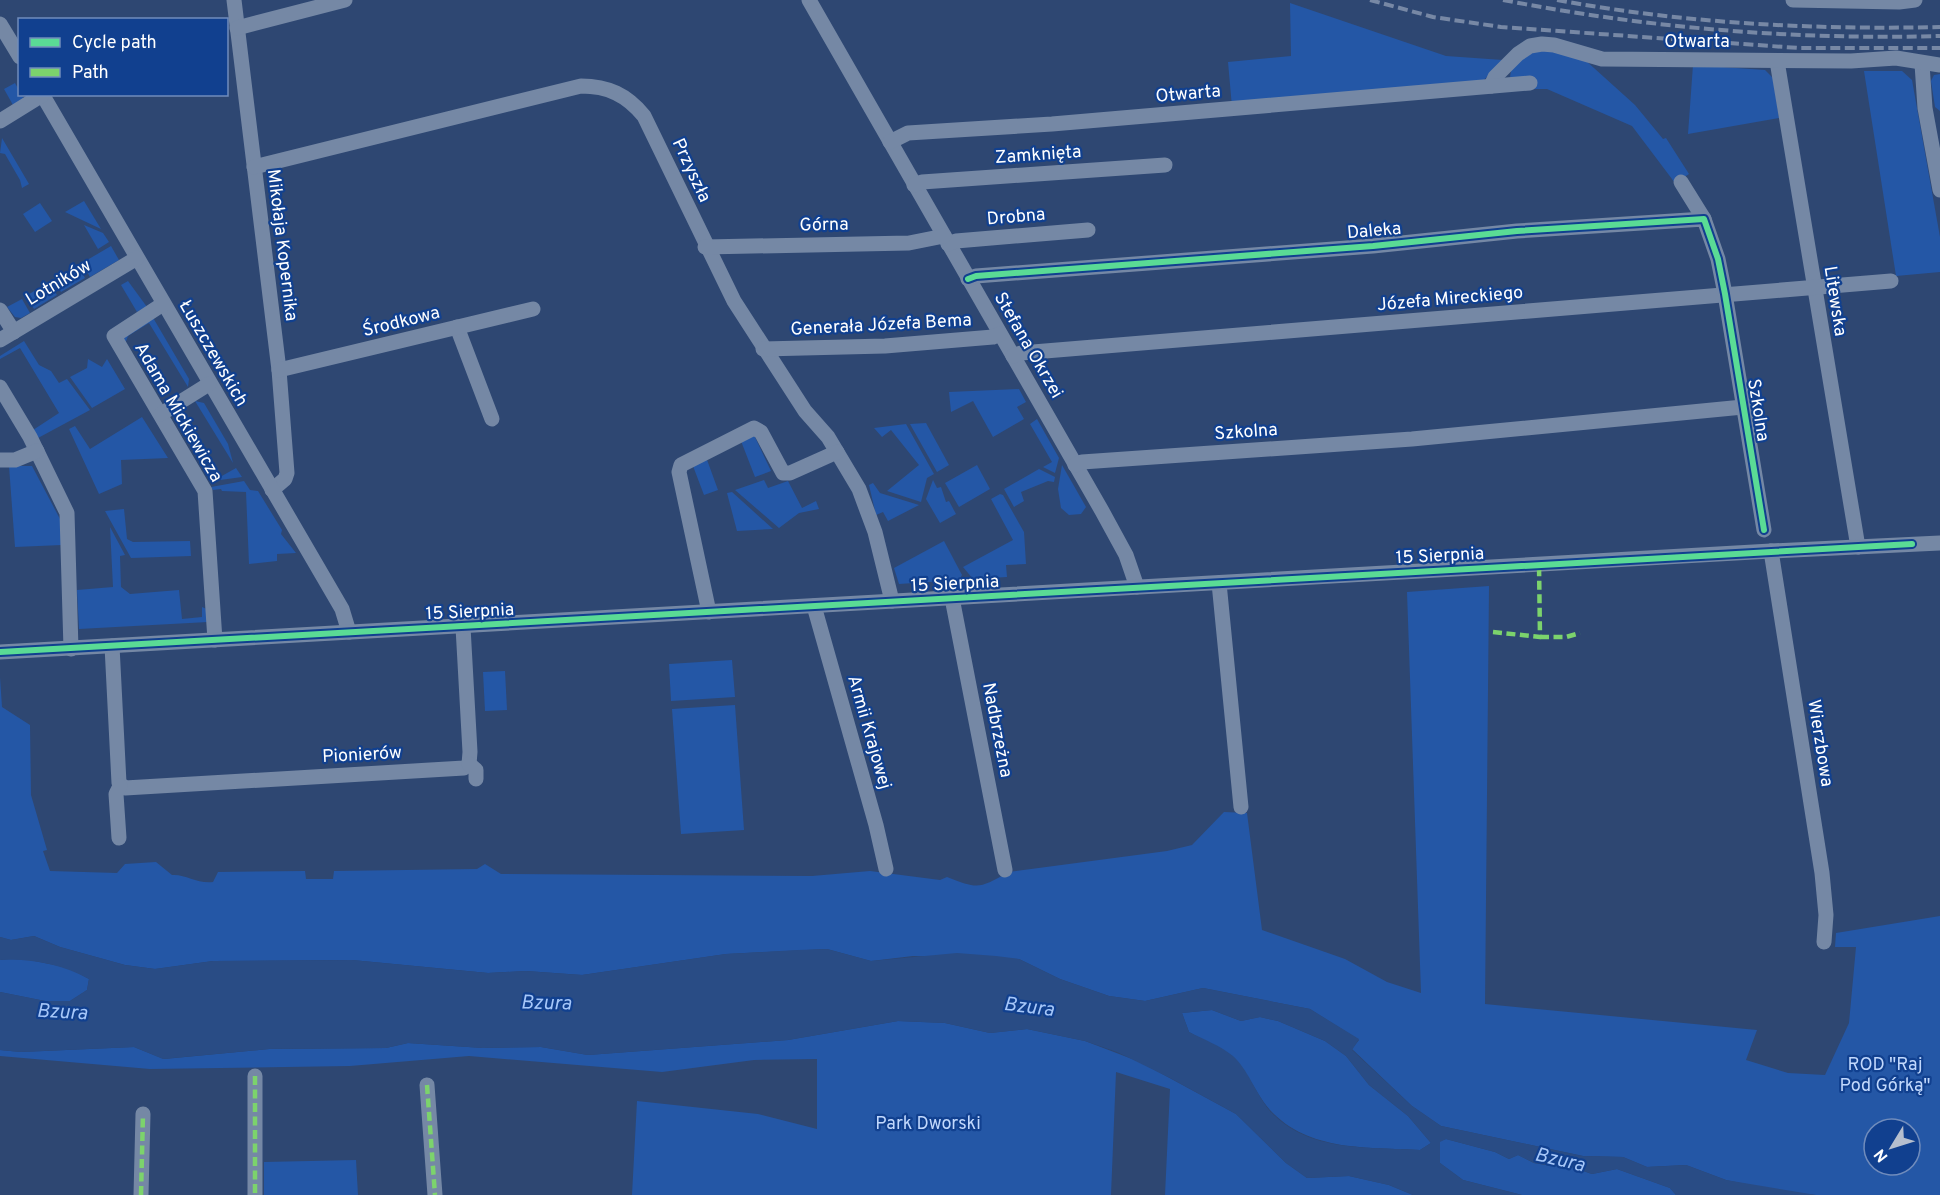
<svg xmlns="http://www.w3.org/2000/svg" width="1940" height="1195" viewBox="0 0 1940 1195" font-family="Overpass,sans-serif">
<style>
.green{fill:#2457a6;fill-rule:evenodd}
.water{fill:#294c85;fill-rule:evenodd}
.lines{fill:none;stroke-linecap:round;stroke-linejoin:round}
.minor{stroke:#7588a5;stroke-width:15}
.rail{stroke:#7788a5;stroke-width:4;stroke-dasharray:10 4.5;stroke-linecap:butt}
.quiet{stroke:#7cd36c;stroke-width:4.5;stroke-dasharray:9 4.5;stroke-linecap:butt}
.cycleway-casing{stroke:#11408f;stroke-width:10}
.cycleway{stroke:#5adb95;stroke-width:6}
.labels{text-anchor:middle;stroke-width:4.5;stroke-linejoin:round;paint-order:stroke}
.street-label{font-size:18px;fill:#fff;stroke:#11408f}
.park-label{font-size:18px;fill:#c2d9fd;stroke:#11408f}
.water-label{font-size:20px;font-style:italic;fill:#a6c7f9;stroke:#11408f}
</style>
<rect width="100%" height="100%" fill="#2e4772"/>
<g class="green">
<polygon points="1290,3 1446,56 1503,60 1482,82 1232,107 1228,62 1291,56"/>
<path d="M1538,48L1584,59L1635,105L1663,139L1666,138L1689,174L1675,183L1632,126L1547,89H1534L1510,79C1510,62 1524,54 1538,48Z"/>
<polygon points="1693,65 1765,70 1773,78 1779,118 1688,134"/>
<polygon points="1864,71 1902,71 1912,80 1940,237 1940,272 1896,276"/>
<polygon points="1940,74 1940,111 1935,107 1931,81 1934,75"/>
<polygon points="15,83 24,99 13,105 4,89"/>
<polygon points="2,138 29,184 22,188 20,180 5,154 0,153"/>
<polygon points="84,201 101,229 65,212"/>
<polygon points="40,203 52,221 35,232 23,214"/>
<polygon points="84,225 103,233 109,242 98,249"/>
<polygon points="111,246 119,260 90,277 82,263"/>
<polygon points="78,265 85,278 61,292 54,280"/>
<polygon points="128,281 147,307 137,312 121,285"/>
<polygon points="49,282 57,295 34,309 26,296"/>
<polygon points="22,299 30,313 21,318 15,317 7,307"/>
<polygon points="152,316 189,379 188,387 149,323 128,336 125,344 120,334"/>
<polygon points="24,341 39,365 51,371 59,383 67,379 90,410 38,438 33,430 59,413 20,348 0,359 0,356"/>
<polygon points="88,359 102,367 107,359 125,389 92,408 70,377 87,368"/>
<polygon points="1019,389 1026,402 1017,407 1024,419 993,437 973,401 951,412 949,392"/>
<polygon points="195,401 204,403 228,444 233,463"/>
<polygon points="142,417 168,458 121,460 122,484 99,494 69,429 75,426 90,449"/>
<polygon points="1037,419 1059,458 1055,473 1043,467 1052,462 1030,424"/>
<polygon points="926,423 949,465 937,472 910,424"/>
<polygon points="906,424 934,474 927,478 921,502 887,491 919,465 891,430 882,437 874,428"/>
<polygon points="746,435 755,437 771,471 755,477 741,441 706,457 718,490 704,495 693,466 689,466 690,462"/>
<polygon points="977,465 990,489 959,507 945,483"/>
<polygon points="1062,465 1086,507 1081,514 1069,515 1061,508 1058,489"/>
<polygon points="9,466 32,466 60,519 62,545 15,547"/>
<polygon points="236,468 242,477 213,481"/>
<polygon points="1039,469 1055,477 1054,482 1048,481 1021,492 1024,501 1014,507 1004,489"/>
<polygon points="764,480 768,488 788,481 802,508 816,501 819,509 799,513 779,528 735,490"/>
<polygon points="933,480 937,488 941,487 946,502 949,501 956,514 940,523 926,499"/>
<polygon points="244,481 250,490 258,491 282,530 281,534 296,553 277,554 277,561 249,564 246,492 222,491 221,489 213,490 211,487"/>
<polygon points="873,483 880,493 919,505 888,521 883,512 876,515 869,485"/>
<polygon points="732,492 773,529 737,531 727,493"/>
<polygon points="1000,494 1003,495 1024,532 1026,564 1006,565 1007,577 973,579 963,567 1013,540 991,499"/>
<polygon points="124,509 127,539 133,542 190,541 191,556 131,558 105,511"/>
<polygon points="110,527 125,555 120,556 121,587 130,594 179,590 182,619 202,617 202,607 209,610 208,622 79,629 77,590 113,587"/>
<polygon points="944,541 962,575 959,580 899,584 894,568"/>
<path d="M1489,586L1485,1004L1757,1030L1746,1060L1788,1073L1825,1075L1849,1023L1856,947H1835L1836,933L1940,916V1195H1816L1779,1191L1726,1180L1686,1165L1647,1167L1623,1157L1583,1156L1441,1126L1412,1106L1352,1049L1359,1040L1310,1009L1203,988L1145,1001L1109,996L1060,979L1019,959L913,956L871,961L827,949L726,954L582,975L526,971L488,973L352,960L213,961L155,969L125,965L60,947L34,936L11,940L0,937V677L2,707L30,725L31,795L47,850L43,851L50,871L117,873L125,864L156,862L172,875C186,874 197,884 213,882L218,872L305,871L306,879H333L334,871L477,869L485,864L501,874L812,876L870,871L940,880L947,877C980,890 979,888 1009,872L1167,851L1192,845L1224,812L1247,813L1262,930L1345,959L1387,982L1421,993L1407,592ZM1874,1129H1910V1165H1874Z"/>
<polygon points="732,660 735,697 671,701 669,664"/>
<polygon points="505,671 507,710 485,711 483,672"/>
<polygon points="735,705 744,830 681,834 672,709"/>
<polygon points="20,958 69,968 89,979 87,990 70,1001 45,1001 0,992 0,960"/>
<path d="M1212,1010L1241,1021L1260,1017L1278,1021L1325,1041L1346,1056L1369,1085L1408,1116L1431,1143L1420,1150C1368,1147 1309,1152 1270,1110C1261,1100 1255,1087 1247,1076C1232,1058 1210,1043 1189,1032L1182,1013Z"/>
<polygon points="898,1021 945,1023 990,1033 1027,1029 1085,1041 1140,1062 1236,1114 1286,1163 1307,1178 1349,1176 1389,1185 1413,1195 1165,1195 1170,1089 1116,1072 1111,1195 632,1195 637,1101 758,1114 817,1129 817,1059 754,1060 662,1072 469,1056 350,1066 150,1069 0,1056 0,1050 21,1052 134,1047 164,1059 269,1049 386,1048 408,1043 483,1048 541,1047 588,1055 788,1040"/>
<polygon points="1446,1139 1495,1152 1509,1159 1518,1155 1534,1163 1552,1166 1560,1163 1592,1174 1617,1169 1670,1188 1676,1195 1522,1195 1463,1180 1440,1163 1440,1141"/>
<polygon points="356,1160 358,1195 264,1195 264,1162"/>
</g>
<path class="water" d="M34,936L60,947L125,965L155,969L213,961L352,960L488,973L526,971L582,975L726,954L798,950L827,949L871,961L957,953L996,956L1019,959L1060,979L1109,996L1145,1001L1203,988L1310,1009L1359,1039L1352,1050L1412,1106L1441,1126L1583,1156L1623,1157L1647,1167L1686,1165L1726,1180L1816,1195H1676L1670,1188L1617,1169L1592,1174L1560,1163L1552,1166L1534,1163L1518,1155L1509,1159L1495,1152L1446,1139L1440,1142V1163L1463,1180L1522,1195H1413L1389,1185L1349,1176L1307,1178L1286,1163L1236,1114L1170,1078L1117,1052L1085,1041L1027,1029L990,1033L945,1023L898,1021L788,1040L588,1055L541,1047L483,1048L408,1043L386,1048L269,1049L163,1059L134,1047L21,1052L0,1050V992L45,1001H70L87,990L89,979C62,964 31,958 0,960V937L11,940ZM1212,1010L1241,1021L1260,1017L1278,1021L1325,1041L1346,1056L1369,1085L1408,1116L1431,1143L1420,1150C1369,1147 1307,1153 1269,1110C1257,1095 1247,1068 1233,1056C1221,1046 1203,1039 1189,1032L1182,1013Z"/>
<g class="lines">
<g class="minor">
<polyline points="234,0 279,370 287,473 285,479 272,490"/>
<polyline points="809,0 1102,511 1126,555 1137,587"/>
<polyline points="1793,0 1899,2 1915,0"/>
<polyline points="0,24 20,57"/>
<polyline points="237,28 345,0"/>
<polyline points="1777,61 1858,547"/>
<polyline points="1922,64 1925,108 1940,190"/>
<polyline points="1491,86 1495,77 1518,54 1530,46 1542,44 1554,45 1602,59 1851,61 1896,58 1940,65"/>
<polyline points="42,94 342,609 349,632"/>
<polyline points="0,121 42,95"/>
<polyline points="890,142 908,133 1052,124 1530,83"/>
<path d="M254,167L581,86C608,86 627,95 644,116L734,301L805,411L828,437L859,489L875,532L892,601"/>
<polyline points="1681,182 1704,219"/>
<polyline points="914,185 922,182 1165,165"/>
<polyline points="948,244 956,241 1088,230"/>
<polyline points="705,247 909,243 944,236"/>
<polyline points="968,279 976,276 1373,246 1517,231 1704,219 1718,259 1725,294 1764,530"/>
<polyline points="163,304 114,336 205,491 215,640"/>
<polyline points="0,310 14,332"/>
<polyline points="457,327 492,419"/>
<polyline points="0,340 137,258"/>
<polyline points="763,349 885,346 993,337 1000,334"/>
<polyline points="1013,356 1021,353 1891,281"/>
<polyline points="279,370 533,309"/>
<polyline points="0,387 30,437 67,513 71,649"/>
<polyline points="161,414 209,384"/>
<polyline points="0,460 15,460 37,451"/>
<polyline points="1075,465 1082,462 1412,439 1743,407"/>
<polyline points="1771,551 1822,873 1826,915 1824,942"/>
<polyline points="1219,583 1241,807"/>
<polyline points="952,598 1005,870"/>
<polyline points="814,606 876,825 886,869"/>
<polyline points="709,612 679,472 681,465 754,428 761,432 783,473 790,473 837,452"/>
<polyline points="112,646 119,783 125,788 464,768 469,764 470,752 463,627"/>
<polyline points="0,652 1771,551 1940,543"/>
<polyline points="469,764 476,770 476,779"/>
<polyline points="119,838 116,794 120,786"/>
<polyline points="255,1076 255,1195"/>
<polyline points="427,1085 435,1195"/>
<polyline points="141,1195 143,1114"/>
</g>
<g class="rail">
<polyline points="1370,0 1433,17 1501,27 1799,48 1940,48"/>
<path d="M1503,0C1647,28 1794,40 1940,36"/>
<path d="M1557,0C1682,23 1812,30 1940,27"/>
</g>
<g class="quiet">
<polyline points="1493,632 1540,637 1539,564"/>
<polyline points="1540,637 1566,637 1580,633"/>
<polyline points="255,1076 255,1195"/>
<polyline points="427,1085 435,1195"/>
<polyline points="141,1195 143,1114"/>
</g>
<defs>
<g id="cycleway">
<polyline points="968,279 976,276 1373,246 1517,231 1704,219 1718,259 1725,294 1764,530"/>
<polyline points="0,652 1912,544"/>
</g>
</defs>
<use href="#cycleway" class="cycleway-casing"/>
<use href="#cycleway" class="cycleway"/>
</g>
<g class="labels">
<g class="street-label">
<text x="1697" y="47">Otwarta</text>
<text transform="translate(1188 93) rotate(-5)" y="6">Otwarta</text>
<text transform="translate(1038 154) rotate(-4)" y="6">Zamknięta</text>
<text transform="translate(692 170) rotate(65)" y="6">Przyszła</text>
<text transform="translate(1016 216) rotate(-5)" y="6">Drobna</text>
<text transform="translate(824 224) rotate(-1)" y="6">Górna</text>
<text transform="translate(1374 230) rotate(-5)" y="6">Daleka</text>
<text transform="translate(283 245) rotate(83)" y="6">Mikołaja Kopernika</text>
<text transform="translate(58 282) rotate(-31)" y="6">Lotników</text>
<text transform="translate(1450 298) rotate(-5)" y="6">Józefa Mireckiego</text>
<text transform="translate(1836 301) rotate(81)" y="6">Litewska</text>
<text transform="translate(401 321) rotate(-14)" y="6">Środkowa</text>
<text transform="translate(881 324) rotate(-3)" y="6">Generała Józefa Bema</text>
<text transform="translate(1029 345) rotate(60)" y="6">Stefana Okrzei</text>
<text transform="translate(214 353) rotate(60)" y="6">Łuszczewskich</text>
<text transform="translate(1759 410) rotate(81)" y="6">Szkolna</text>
<text transform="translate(179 412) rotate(60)" y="6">Adama Mickiewicza</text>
<text transform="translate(1246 431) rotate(-4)" y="6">Szkolna</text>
<text transform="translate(1440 555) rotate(-3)" y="6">15 Sierpnia</text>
<text transform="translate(955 583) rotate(-3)" y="6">15 Sierpnia</text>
<text transform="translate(470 611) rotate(-3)" y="6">15 Sierpnia</text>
<text transform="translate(998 730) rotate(79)" y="6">Nadbrzeżna</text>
<text transform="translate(870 732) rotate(74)" y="6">Armii Krajowej</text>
<text transform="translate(1821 743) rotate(81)" y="6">Wierzbowa</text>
<text transform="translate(362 754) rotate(-3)" y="6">Pionierów</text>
</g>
<g class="park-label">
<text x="1885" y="1070">ROD "Raj<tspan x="1885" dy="21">Pod Górką"</tspan></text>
<text x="928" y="1129">Park Dworski</text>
</g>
<g class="water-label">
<text transform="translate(546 1002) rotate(1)" y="7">Bzura</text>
<text transform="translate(1029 1006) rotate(7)" y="7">Bzura</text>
<text transform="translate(62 1011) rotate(3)" y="7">Bzura</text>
<text transform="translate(1560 1159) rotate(13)" y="7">Bzura</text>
</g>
</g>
<rect x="18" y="18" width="210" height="78" fill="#11408f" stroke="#708cbc" stroke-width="1.5"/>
<rect x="30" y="38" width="30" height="9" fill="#5adb95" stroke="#708cbc" stroke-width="1.5"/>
<text x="72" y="48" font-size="18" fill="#ffffff">Cycle path</text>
<rect x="30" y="68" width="30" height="9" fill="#7cd36c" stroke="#708cbc" stroke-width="1.5"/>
<text x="72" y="78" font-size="18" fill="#ffffff">Path</text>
<g transform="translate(1892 1147) rotate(232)"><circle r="28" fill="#11408f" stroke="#708cbc" stroke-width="1.5"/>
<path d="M0-4.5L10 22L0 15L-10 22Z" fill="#b6bfce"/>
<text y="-9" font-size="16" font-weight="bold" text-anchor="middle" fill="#ffffff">N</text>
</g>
</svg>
